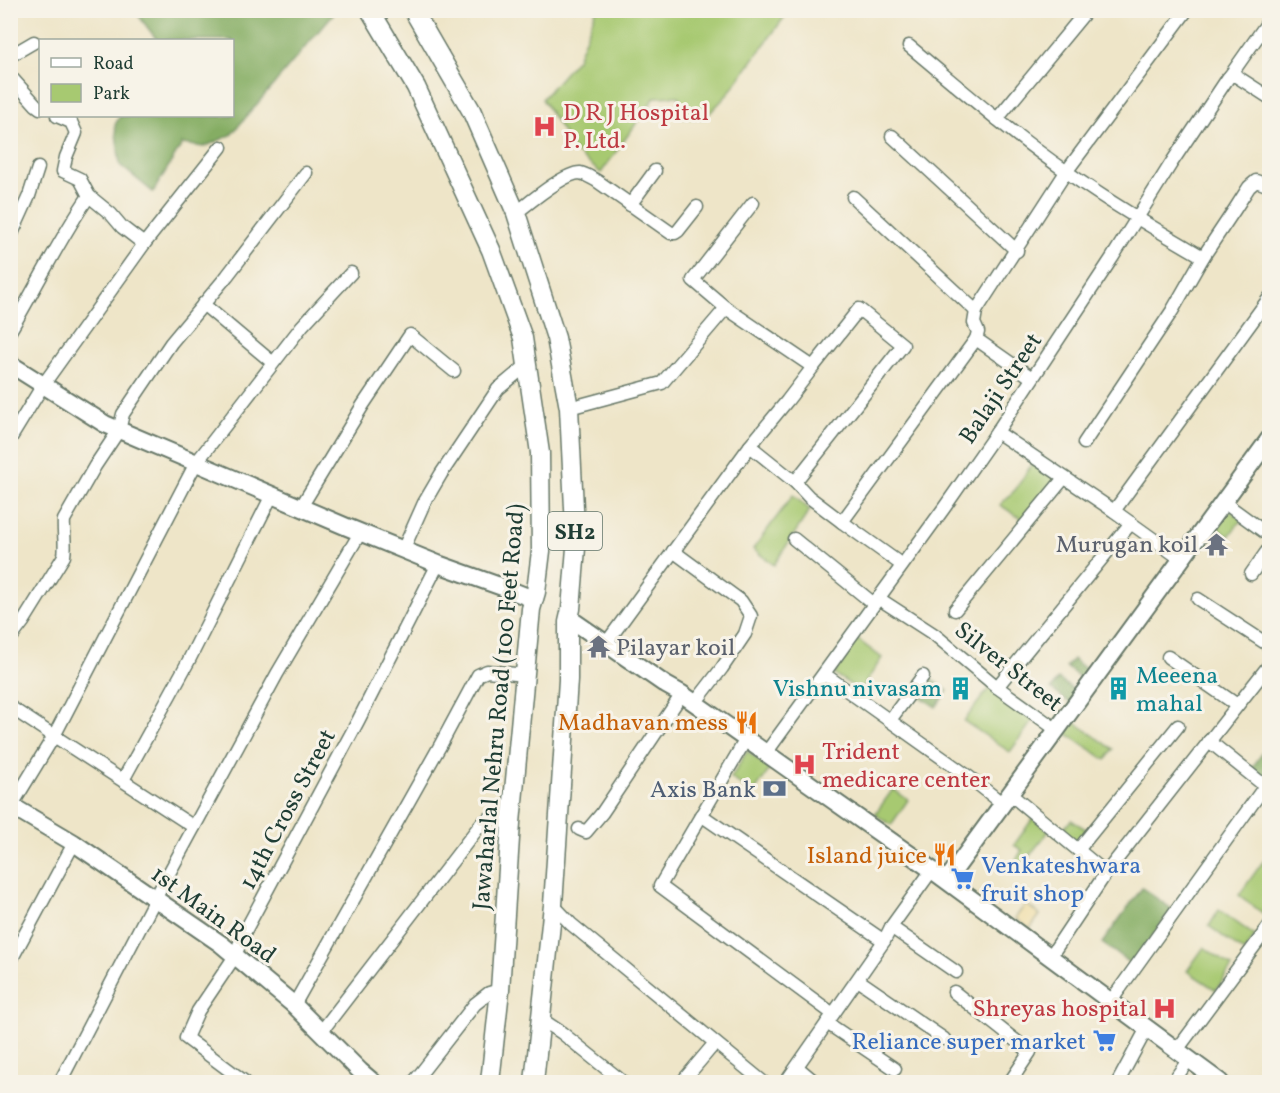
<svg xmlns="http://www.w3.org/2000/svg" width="1280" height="1093" viewBox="0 0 1280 1093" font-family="Vollkorn,serif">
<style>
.green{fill:#a7c971;stroke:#638352;stroke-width:1.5}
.forest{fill:#85ad63;stroke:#52754c;stroke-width:1.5}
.sand{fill:#eeda9e;stroke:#868c69;stroke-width:1.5}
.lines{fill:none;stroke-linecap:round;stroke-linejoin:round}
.street-casing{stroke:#677868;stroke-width:15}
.secondary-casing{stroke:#677868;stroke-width:20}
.primary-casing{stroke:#677868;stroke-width:21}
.street{stroke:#fff;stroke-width:12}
.secondary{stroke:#fff;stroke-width:16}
.primary{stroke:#fff;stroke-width:18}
.labels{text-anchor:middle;stroke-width:6;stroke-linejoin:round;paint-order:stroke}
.shield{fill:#f7f3e8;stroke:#60746a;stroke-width:1.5}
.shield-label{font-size:22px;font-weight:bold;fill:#1f3d34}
.health-label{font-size:24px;fill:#be3a42;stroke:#f7f3e8;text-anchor:start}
.street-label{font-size:24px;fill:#1f3d34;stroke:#f7f3e8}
.worship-label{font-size:24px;fill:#5b616d;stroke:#f7f3e8;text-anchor:end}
.culture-label{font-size:24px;fill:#0d838f;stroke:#f7f3e8;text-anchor:start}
.food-label{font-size:24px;fill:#c56008;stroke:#f7f3e8;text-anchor:end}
.service-label{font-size:24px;fill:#4e5e75;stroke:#f7f3e8;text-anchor:end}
.shop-label{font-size:24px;fill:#366cbe;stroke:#f7f3e8;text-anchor:start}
</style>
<rect width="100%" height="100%" fill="#f7f3e8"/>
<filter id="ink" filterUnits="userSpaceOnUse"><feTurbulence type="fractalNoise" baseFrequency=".0167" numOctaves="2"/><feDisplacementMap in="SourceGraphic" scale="12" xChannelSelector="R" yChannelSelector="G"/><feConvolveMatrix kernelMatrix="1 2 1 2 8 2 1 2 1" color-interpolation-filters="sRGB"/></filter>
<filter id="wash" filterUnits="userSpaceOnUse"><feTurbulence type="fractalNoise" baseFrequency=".008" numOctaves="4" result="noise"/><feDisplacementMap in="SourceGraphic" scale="24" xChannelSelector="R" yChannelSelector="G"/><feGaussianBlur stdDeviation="1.35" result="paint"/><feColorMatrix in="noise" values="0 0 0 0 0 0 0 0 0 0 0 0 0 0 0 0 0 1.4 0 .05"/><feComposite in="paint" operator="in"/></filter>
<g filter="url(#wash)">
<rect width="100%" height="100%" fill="#eee5c8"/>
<g class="green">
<polygon points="596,11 597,10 789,11 727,95 705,118 680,118 679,96 655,97 601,173 575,152 542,99 577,59"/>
<polygon points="1033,462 1058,479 1023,520 1000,505 1016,489"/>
<polygon points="793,495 810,510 774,565 753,549"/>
<polygon points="1226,508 1242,519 1229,536 1213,525"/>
<polygon points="857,639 882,658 860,691 834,674"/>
<polygon points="989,688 1034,719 1010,752 964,721"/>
<polygon points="1073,721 1113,749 1106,760 1066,733"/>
<polygon points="747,751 770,769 753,794 731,778"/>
<polygon points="893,789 908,800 891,825 875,814"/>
<polygon points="1033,818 1049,831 1021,866 1015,862 1022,850 1014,845"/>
<polygon points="1071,820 1089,831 1077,847 1060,833"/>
<polygon points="1269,853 1269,918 1239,895"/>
<polygon points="1219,910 1255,936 1244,952 1209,926"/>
<polygon points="1204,947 1232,967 1216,990 1187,971"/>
</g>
<g class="forest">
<polygon points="295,10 297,12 303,11 332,11 334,13 231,135 204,147 182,144 153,192 120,165 115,125 120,116 232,116 232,40 157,40 135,11"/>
<polygon points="1073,659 1092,674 1086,682 1066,667"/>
<polygon points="928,677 948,691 936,707 915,693"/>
<polygon points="1058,679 1078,693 1070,703 1051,689"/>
<polygon points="1269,744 1269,773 1265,779 1251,769"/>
<polygon points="1142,888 1172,909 1133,965 1102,943"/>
</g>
<polygon class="sand" points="1026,904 1040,915 1030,929 1015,918"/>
</g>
<g filter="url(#ink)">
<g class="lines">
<defs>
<g id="street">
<path d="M909,46C961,89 1012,134 1067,172C1110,203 1157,230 1203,257"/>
<polyline points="10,56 34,42"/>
<polyline points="10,76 36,105 40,108"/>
<polyline points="1230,76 1270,19"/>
<polyline points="57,116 71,122 76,133 66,157 63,171 80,179 89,196 111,214 122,227 144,244"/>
<polyline points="997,119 1087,10"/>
<polyline points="892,136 1017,251"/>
<polyline points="853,197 976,311"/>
<polyline points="630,205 655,171"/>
<path d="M516,213C529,203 564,173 580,173C586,174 591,178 597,181L671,233H675L678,231L697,207"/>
<polyline points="10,238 29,196 38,168"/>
<polyline points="203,304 273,363"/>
<path d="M10,331C37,286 59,239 89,196"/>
<polyline points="976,339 1032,378"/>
<polyline points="569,408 662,383 726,308"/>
<polyline points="997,432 1114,511 1181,559"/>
<polyline points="10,439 43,385 144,244 221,147"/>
<polyline points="1084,443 1172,311 1203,257 1235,209 1249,187 1256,181 1270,186"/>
<polyline points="750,446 795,482 809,497 842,522"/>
<polyline points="795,482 903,345 859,309 813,367"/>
<polyline points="1222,501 1270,536"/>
<polyline points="301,507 363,405 410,335 454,371"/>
<polyline points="1114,511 1270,297"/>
<polyline points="794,539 874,604"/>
<polyline points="403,550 424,503 441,474 498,389 528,364"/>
<polyline points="673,551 741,601 751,616 745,634 722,668 695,703"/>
<polyline points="902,565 842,522 976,339 978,332 974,323 976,311 1066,172 1187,10"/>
<polyline points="1251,574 1270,547"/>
<polyline points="878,598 935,635 997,687 1057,730"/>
<polyline points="1198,599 1270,646"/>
<polyline points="955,610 1064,478"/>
<polyline points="610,638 750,446 787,401 813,367 726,308 693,280 753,203"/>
<path d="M10,639L23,622L64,556C66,544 63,532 64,520L95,466L119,430L123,414L171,343L227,276L306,173"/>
<polyline points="1168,657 1237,705"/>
<polyline points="824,674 969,777 1003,804"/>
<polyline points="997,687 1131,523"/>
<polyline points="10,707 54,736 12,805"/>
<polyline points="890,720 923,676"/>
<polyline points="746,739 660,886 833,1014"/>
<polyline points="1209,741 1270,790"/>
<polyline points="766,753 944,508 997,432 1112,258 1172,162 1228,78 1230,76 1236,76 1270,98"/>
<polyline points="123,780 188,662 272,495"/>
<polyline points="1010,794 1106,873"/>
<polyline points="701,815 884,941"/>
<polyline points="194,827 54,736 196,463 302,326 351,273"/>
<polyline points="579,829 586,832 602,813 682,694"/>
<polyline points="1078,850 1178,726"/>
<polyline points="553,905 571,924 763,1082"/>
<polyline points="891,927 956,972"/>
<polyline points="1050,957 1106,873 1270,664"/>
<polyline points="10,962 74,843"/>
<polyline points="858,980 944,1039"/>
<polyline points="954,992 1030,1052 1010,1082"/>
<polyline points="1111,1001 1265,786"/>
<polyline points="294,1005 441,744 478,675 487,671 525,675"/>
<polyline points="541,1019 562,1033 623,1082"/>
<polyline points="827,1023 895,1069"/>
<polyline points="321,1032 481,824 493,816 511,823"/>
<polyline points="1177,1050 1270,925"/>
<polyline points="797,1067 815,1082"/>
<polyline points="10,1081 13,1082"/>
<polyline points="60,1082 155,899 277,674 360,533"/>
<polyline points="245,1082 186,1038 198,1011 235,956 243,935 358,721 438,564"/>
<polyline points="414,1082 475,1004 489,993 500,990"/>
<polyline points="682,1082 715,1043"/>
<polyline points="786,1082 884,941 891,927 932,870"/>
<polyline points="1118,1082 1147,1028"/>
<polyline points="1173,1082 1189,1059"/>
</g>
<g id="secondary">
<polyline points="10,364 105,424 347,527 438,564 505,588 533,599"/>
<polyline points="569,618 666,685 682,694 932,870 1220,1082"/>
<polyline points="10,805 74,843 221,944 294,1005 360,1071 373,1082"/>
<polyline points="947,880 1270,438"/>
</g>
<g id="primary">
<polyline points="370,10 416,87 491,250 523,338 540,453 541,551 536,592 531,609 511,823 500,990 490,1082"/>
<polyline points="413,10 471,110 516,213 556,338 569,408 576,548 571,609 568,622 568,680 553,905 534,1082"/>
</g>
</defs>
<use href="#street" class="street-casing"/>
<use href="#secondary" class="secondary-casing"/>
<use href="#primary" class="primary-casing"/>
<use href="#street" class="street"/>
<use href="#secondary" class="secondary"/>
<use href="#primary" class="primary"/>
</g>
</g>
<defs>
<symbol id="hospital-bare" viewBox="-9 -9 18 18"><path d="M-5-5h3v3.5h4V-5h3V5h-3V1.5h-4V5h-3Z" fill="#e0444e" stroke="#f7f3e8" stroke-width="2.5" paint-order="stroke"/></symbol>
<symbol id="temple-bare" viewBox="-9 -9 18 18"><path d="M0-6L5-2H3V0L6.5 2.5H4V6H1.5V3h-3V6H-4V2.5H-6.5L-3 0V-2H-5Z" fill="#6b7280" stroke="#f7f3e8" stroke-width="2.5" paint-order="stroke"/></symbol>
<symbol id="building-bare" viewBox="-9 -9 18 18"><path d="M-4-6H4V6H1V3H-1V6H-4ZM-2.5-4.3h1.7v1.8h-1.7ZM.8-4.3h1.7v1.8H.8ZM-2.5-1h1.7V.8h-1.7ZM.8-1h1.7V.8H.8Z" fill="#0f9aa8" stroke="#f7f3e8" stroke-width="2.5" paint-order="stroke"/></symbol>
<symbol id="restaurant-bare" viewBox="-9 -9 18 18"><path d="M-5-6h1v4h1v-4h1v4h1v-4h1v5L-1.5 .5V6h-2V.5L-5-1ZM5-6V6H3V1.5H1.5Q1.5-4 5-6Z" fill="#e8710a" stroke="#f7f3e8" stroke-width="2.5" paint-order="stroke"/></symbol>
<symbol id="bank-bare" viewBox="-9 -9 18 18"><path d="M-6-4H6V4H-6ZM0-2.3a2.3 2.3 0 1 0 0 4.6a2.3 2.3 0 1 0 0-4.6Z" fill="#5c6f8a" stroke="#f7f3e8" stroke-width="2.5" paint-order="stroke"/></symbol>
<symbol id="supermarket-bare" viewBox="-9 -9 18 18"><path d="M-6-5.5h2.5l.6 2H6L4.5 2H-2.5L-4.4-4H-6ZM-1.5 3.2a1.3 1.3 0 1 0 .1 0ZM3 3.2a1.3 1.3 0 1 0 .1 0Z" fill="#3f7fe0" stroke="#f7f3e8" stroke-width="2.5" paint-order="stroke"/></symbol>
</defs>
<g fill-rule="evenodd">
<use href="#hospital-bare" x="528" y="110" width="33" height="33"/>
<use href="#temple-bare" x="1200" y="528" width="33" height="33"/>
<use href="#temple-bare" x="582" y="630" width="33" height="33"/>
<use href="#building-bare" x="944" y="672" width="33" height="33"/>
<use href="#building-bare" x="1102" y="672" width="33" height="33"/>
<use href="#restaurant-bare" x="730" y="706" width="33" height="33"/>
<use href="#hospital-bare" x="788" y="748" width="33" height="33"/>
<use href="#bank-bare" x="758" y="772" width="33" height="33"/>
<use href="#restaurant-bare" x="928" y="838" width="33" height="33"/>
<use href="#supermarket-bare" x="946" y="862" width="33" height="33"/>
<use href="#hospital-bare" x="1148" y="992" width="33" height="33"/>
<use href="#supermarket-bare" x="1088" y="1024" width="33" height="33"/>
</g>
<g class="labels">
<rect class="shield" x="548" y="512" width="54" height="38" rx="4.5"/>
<g class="shield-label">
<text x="575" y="539">SH2</text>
</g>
<g class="health-label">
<text x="563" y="120">D R J Hospital<tspan x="563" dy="28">P. Ltd.</tspan></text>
<text x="822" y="759">Trident<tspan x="822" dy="28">medicare center</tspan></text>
<text x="1147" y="1016" text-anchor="end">Shreyas hospital</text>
</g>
<g class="street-label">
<text transform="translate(1000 388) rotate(-56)" y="8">Balaji Street</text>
<text transform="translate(1009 666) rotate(38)" y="8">Silver Street</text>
<text transform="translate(498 707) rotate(-85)" y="8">Jawaharlal Nehru Road (100 Feet Road)</text>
<text transform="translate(287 809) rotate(-62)" y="8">14th Cross Street</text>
<text transform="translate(214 914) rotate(36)" y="8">1st Main Road</text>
</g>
<g class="worship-label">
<text x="1198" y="552">Murugan koil</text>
<text x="616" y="655" text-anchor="start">Pilayar koil</text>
</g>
<g class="culture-label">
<text x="1136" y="683">Meeena<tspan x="1136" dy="28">mahal</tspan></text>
<text x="942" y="696" text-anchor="end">Vishnu nivasam</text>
</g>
<g class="food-label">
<text x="728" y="730">Madhavan mess</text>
<text x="927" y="863">Island juice</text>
</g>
<g class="service-label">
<text x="756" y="797">Axis Bank</text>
</g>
<g class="shop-label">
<text x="981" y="873">Venkateshwara<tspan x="981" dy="28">fruit shop</tspan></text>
<text x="1086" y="1049" text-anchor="end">Reliance super market</text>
</g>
</g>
<rect width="1280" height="1093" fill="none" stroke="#f7f3e8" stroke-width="36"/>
<rect x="39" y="39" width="195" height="78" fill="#f7f3e8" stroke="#a1aaa0" stroke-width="1.5"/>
<rect x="51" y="58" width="30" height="9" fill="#ffffff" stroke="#a1aaa0" stroke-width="1.5"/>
<text x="93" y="69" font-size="18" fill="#1f3d34">Road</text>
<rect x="51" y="84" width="30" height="18" fill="#a7c971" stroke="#a1aaa0" stroke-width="1.5"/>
<text x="93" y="99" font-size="18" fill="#1f3d34">Park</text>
</svg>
